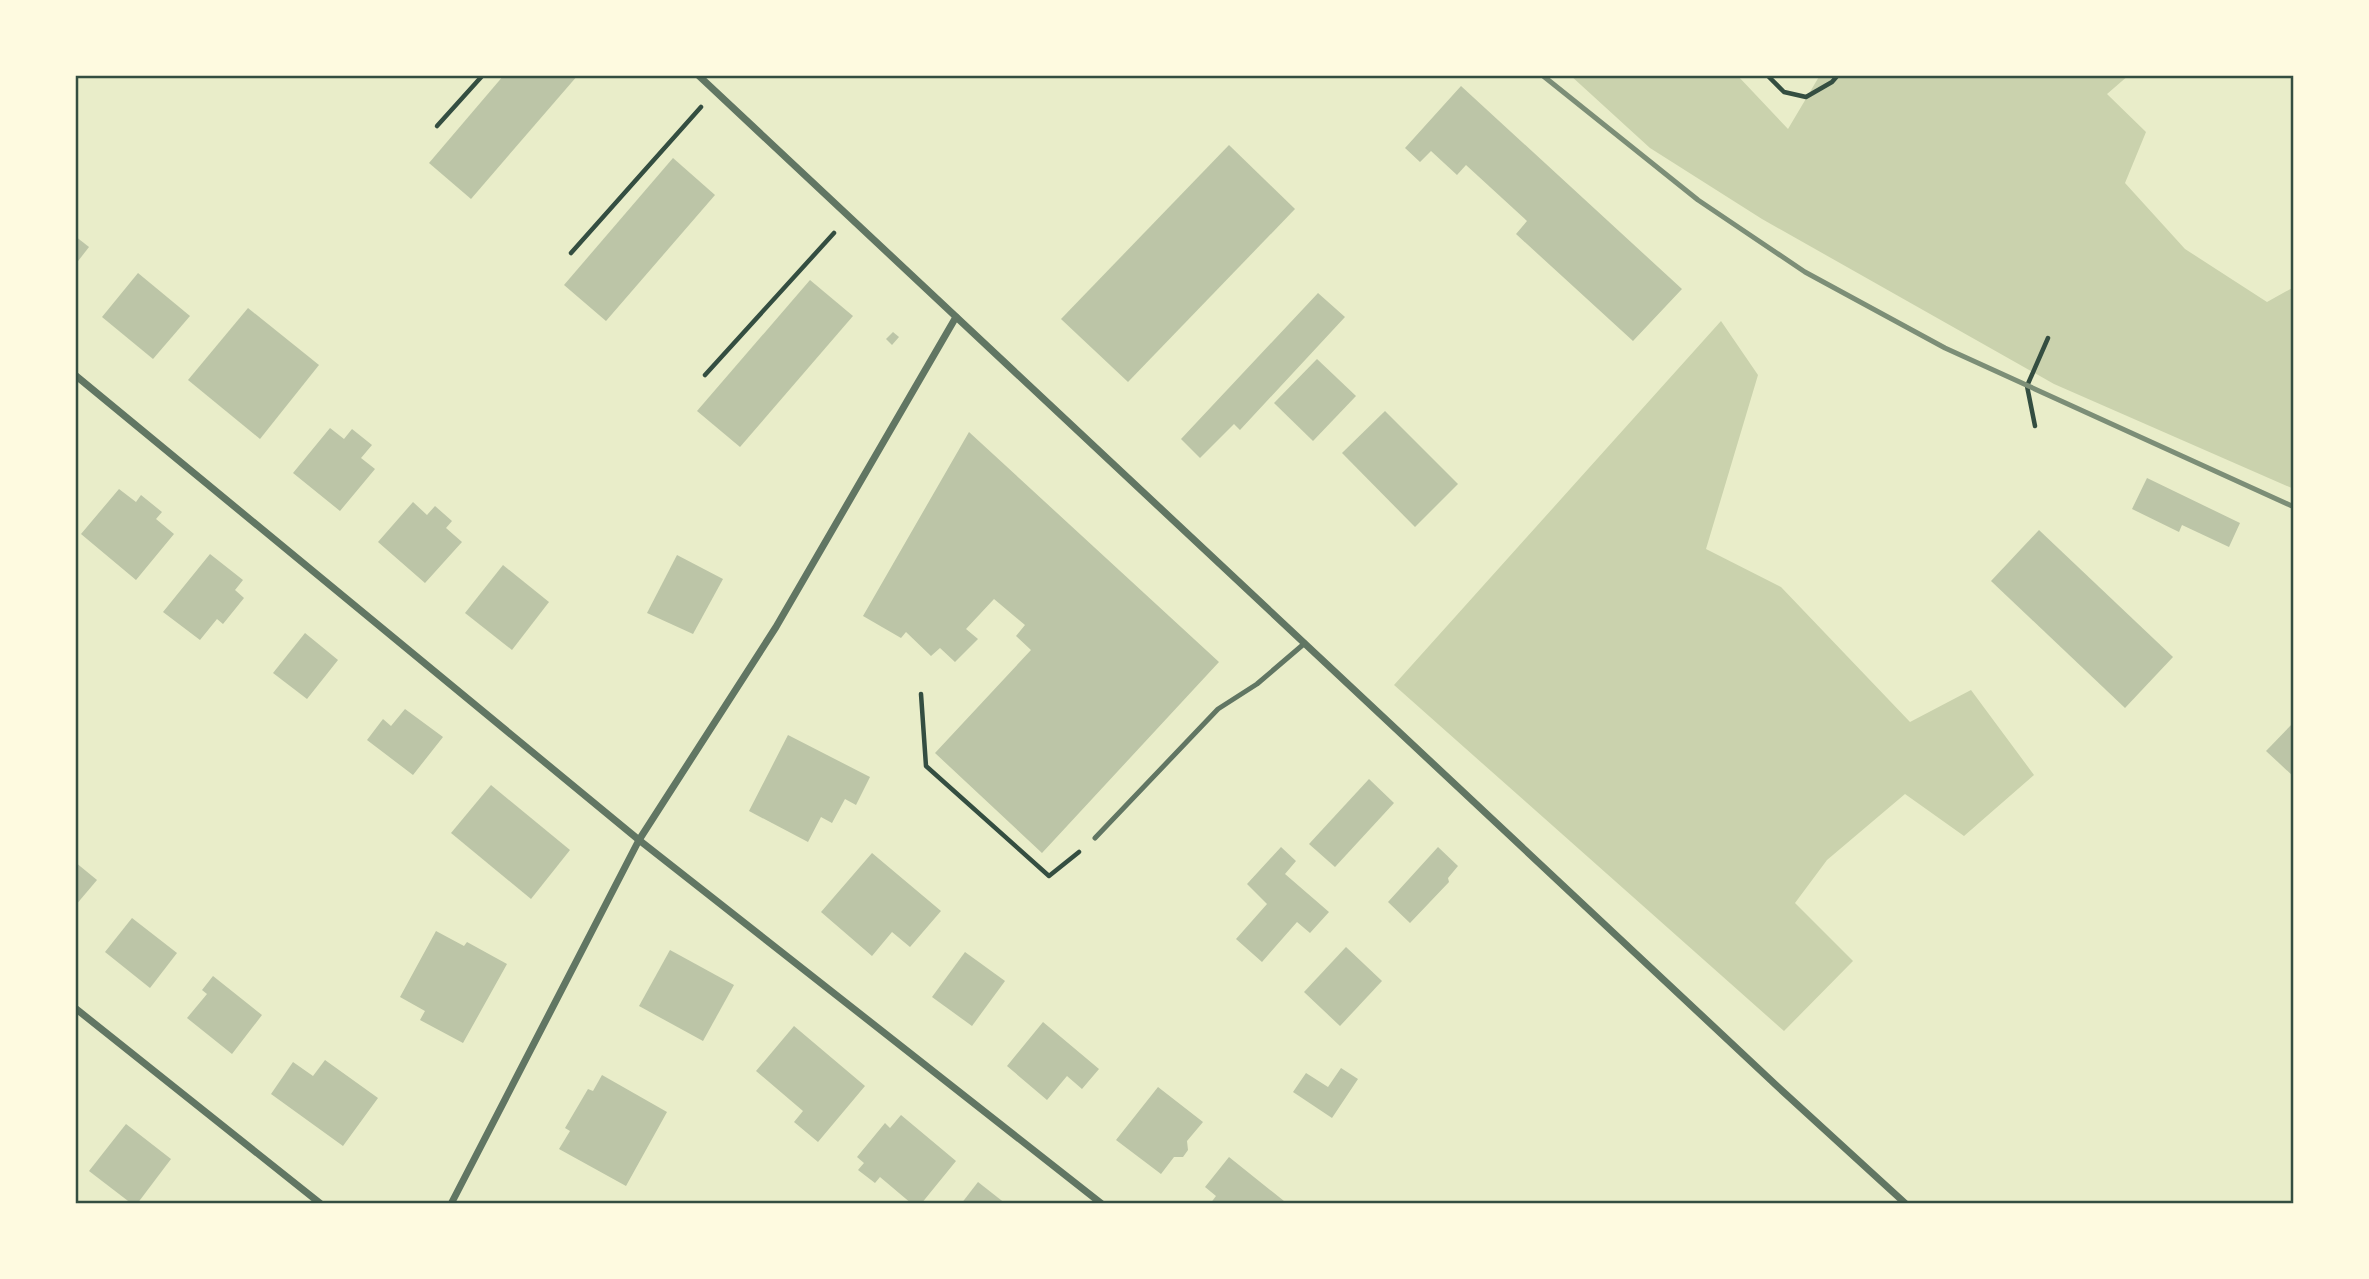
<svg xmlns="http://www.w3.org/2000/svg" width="2369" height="1279" viewBox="0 0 2369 1279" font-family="'Archivo Narrow',sans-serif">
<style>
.green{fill:#cad2ad}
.building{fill:#bcc5a7}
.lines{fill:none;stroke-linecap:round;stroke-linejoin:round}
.path{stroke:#344e41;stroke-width:4.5}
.service{stroke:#617663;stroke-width:5}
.minor{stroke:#617663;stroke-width:7}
.rail{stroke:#7c8e77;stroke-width:5}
.neatline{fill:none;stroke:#344e41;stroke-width:2.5}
</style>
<rect width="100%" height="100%" fill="#e9edc9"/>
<g class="green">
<polygon points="1570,75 1737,75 1788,129 1820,75 2129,75 2107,94 2146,132 2125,183 2185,249 2267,302 2294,287 2294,489 2054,384 1762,219 1650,148"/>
<polygon points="1721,321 1758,375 1706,549 1781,587 1910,722 1971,690 2034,775 1964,836 1905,794 1827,860 1795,903 1853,961 1784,1031 1394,685"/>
</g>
<g class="building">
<polygon points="504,75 578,75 471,199 429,163"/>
<polygon points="1461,86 1682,289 1633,341 1516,234 1527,221 1466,165 1457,175 1431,151 1420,162 1405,148"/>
<polygon points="1229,145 1295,209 1128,382 1061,319"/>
<polygon points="673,158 715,195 606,321 564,285"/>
<polygon points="75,236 89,247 75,265"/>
<polygon points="138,273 190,316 153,359 102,317"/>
<polygon points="810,280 853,316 740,447 697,411"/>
<polygon points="1318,293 1345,317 1240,430 1234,424 1200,458 1181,439"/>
<polygon points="248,308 319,365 260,439 188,380"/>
<polygon points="893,332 899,337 892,345 886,339"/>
<polygon points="1317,359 1356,396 1313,441 1274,403"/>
<polygon points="1385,411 1458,484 1415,527 1342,453"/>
<polygon points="330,428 344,439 352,429 372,445 361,458 375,469 340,511 293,473"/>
<polygon points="969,432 1219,662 1042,853 935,753 1031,650 1016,636 1025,625 994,599 966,629 978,639 955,662 940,648 931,656 906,632 901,638 863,616"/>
<polygon points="2147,478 2240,523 2229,547 2182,525 2179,532 2132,509"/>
<polygon points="119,489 136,502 141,495 162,512 156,519 174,534 136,580 81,534"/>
<polygon points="413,502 427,515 435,506 452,521 446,528 462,542 425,583 378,542"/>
<polygon points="2039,530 2173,657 2125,708 1991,581"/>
<polygon points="210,554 243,580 235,590 244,598 223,624 217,619 200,640 163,612"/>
<polygon points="677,555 723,579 693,634 647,613"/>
<polygon points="503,565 549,602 512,650 465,613"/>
<polygon points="305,633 338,660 307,699 273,673"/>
<polygon points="405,709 443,737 413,775 367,740 383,719 391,726"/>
<polygon points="2294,722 2294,777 2266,751"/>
<polygon points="788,735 870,777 856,805 845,799 832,823 821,817 808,842 749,811"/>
<polygon points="1369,779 1394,803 1335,867 1309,844"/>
<polygon points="491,785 570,850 531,899 451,833"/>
<polygon points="1281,847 1296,861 1285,874 1329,912 1310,933 1297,922 1262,962 1236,939 1267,904 1247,884"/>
<polygon points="1438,847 1458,866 1448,878 1449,882 1410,923 1388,902"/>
<polygon points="872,853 941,911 910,947 892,932 872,956 821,912"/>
<polygon points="75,862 97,880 75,906"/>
<polygon points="132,918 177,953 150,988 105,952"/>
<polygon points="436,931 464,946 467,942 507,964 463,1043 420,1020 425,1011 400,997"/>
<polygon points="1346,947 1382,981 1340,1026 1304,992"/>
<polygon points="670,950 734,985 703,1041 639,1006"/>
<polygon points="965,952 1005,981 972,1026 932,997"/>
<polygon points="213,976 262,1015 232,1054 187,1018 207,994 202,990"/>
<polygon points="1043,1022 1099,1069 1082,1089 1067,1076 1047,1100 1007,1066"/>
<polygon points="794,1026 865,1086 818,1142 794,1122 803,1111 756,1071"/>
<polygon points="325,1060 378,1098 343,1146 271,1094 293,1062 313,1076"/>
<polygon points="1341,1068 1358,1079 1332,1118 1293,1092 1306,1073 1328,1087"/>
<polygon points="602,1075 667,1112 626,1186 559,1149 570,1131 565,1128 588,1089 593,1091"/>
<polygon points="1158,1087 1203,1122 1187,1141 1188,1150 1183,1157 1174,1157 1161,1174 1116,1140"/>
<polygon points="901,1115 956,1161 921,1204 912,1204 880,1177 875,1183 858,1170 864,1163 857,1157 885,1123 890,1128"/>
<polygon points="126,1124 171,1159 137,1204 132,1204 89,1171"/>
<polygon points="1229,1157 1284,1201 1282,1204 1210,1204 1216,1196 1205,1187"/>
<polygon points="978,1182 1006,1204 961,1204"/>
</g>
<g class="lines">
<g class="path">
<polyline points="1767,75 1784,92 1806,97 1832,82 1838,75"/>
<polyline points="437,126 483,75"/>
<polyline points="571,253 701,107"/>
<polyline points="705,375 834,233"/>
<polyline points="2035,426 2027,386 2048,338"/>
<polyline points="921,694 926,766 1049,876 1079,852"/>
</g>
<polyline class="service" points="1095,838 1218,709 1257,684 1305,643"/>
<g class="minor">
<polyline points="698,75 1777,1086 1906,1204"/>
<polyline points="75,375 639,840 1102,1204"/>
<polyline points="75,1008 321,1204"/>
<polyline points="451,1204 639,840 776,627 956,317"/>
</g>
<polyline class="rail" points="1542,75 1698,200 1805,272 1945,348 2294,507"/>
</g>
<rect width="2369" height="1279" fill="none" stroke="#fefae0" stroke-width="154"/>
<rect x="77" y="77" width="2215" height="1125" class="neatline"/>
</svg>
